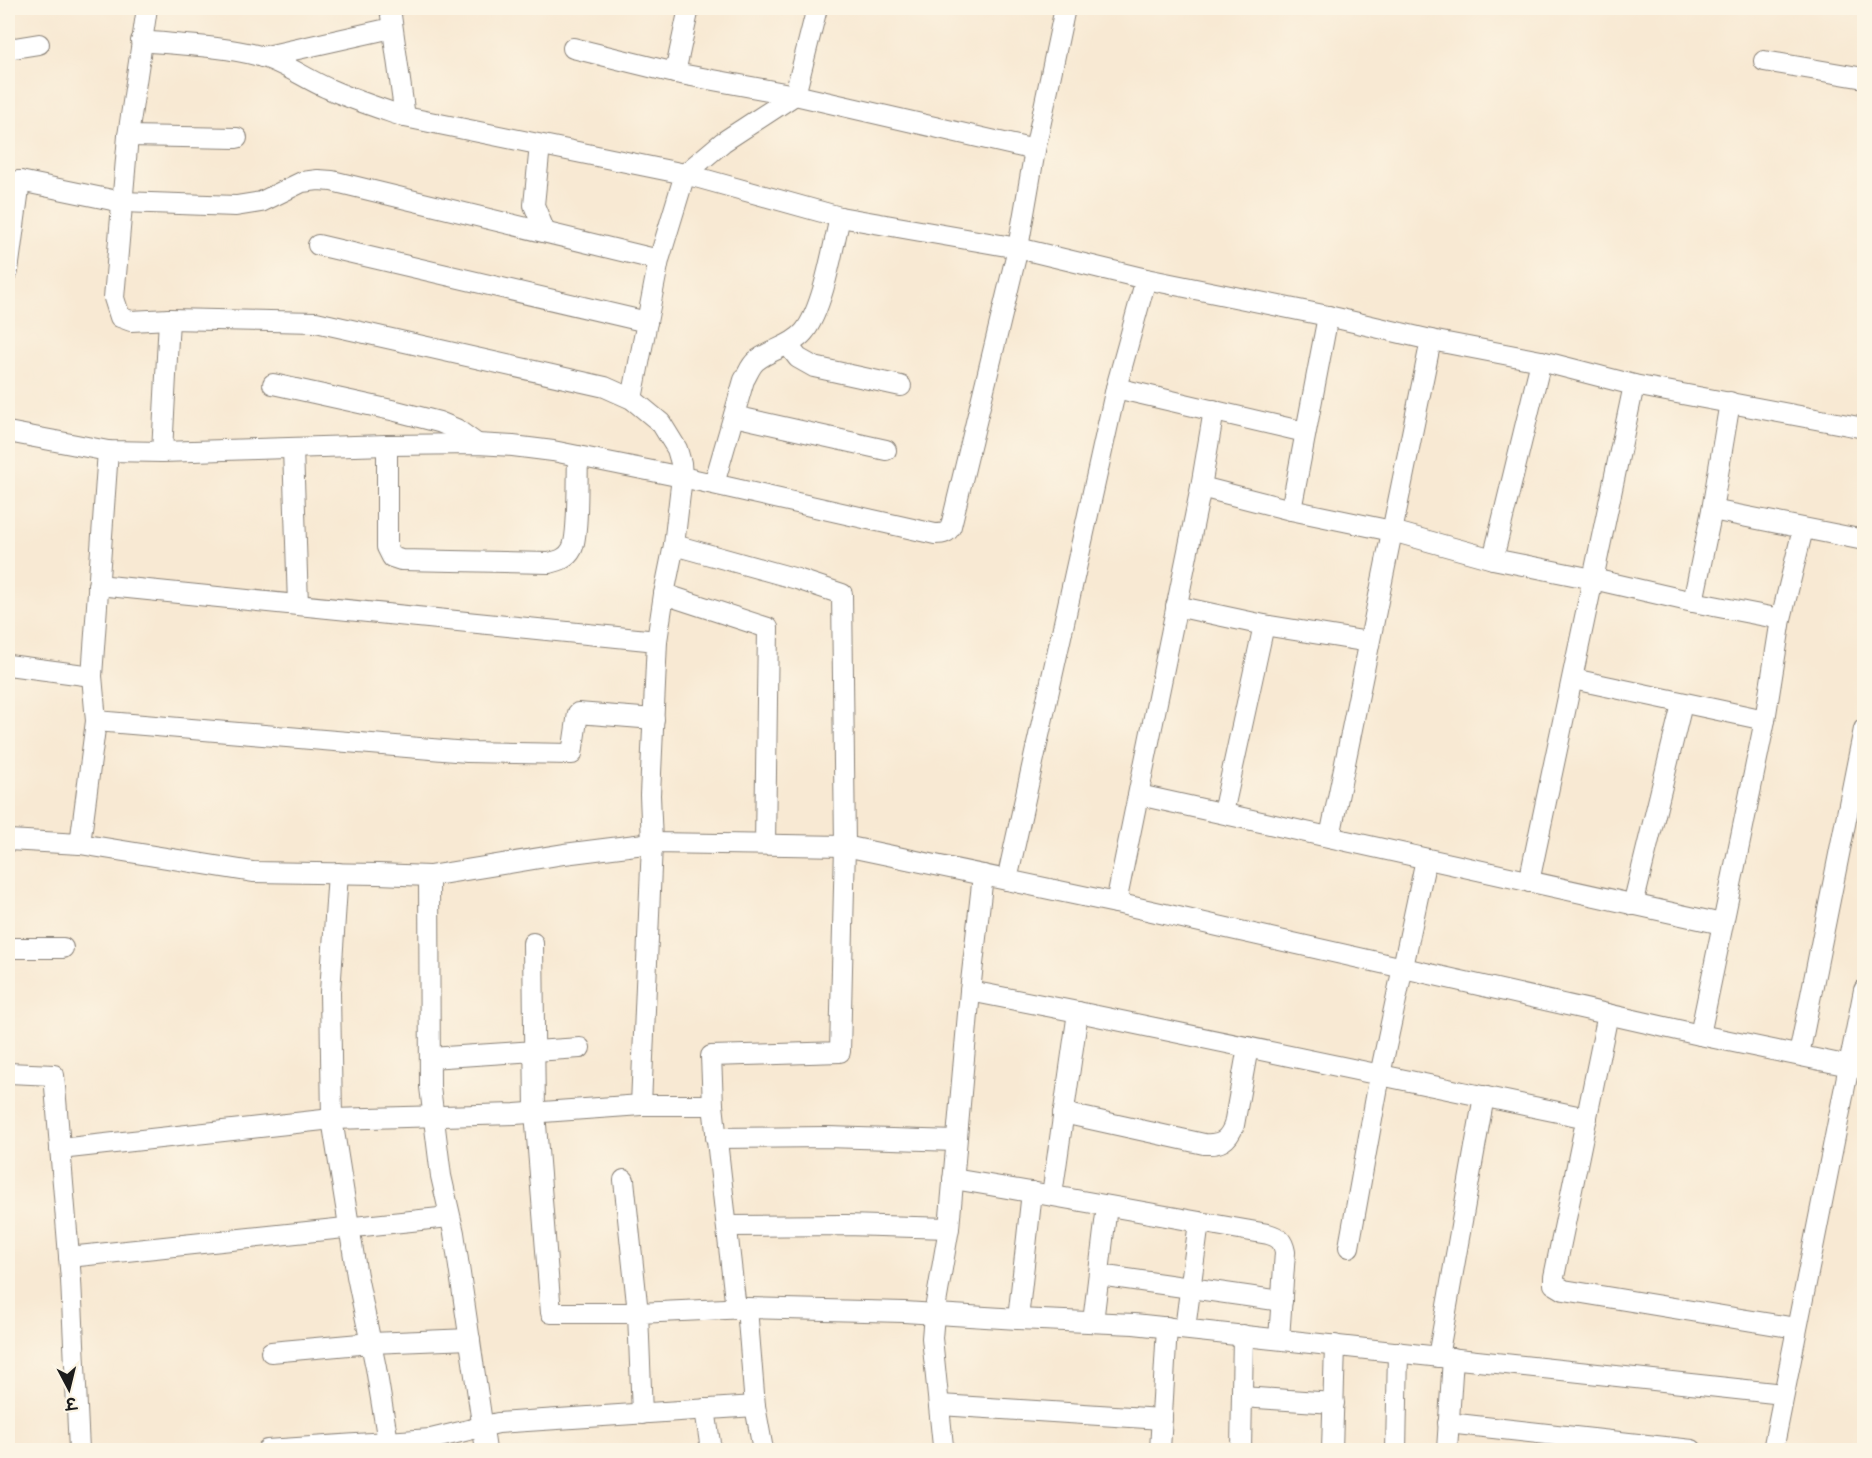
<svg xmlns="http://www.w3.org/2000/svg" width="1872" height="1458" viewBox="0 0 1872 1458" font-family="Pangolin,'Playpen Sans Deva',sans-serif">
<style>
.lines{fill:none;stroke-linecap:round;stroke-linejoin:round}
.street-casing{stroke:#8a8278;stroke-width:22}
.street{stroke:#fff;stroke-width:20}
</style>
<rect width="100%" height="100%" fill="#fcf5e5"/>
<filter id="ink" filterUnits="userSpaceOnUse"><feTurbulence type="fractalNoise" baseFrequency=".0167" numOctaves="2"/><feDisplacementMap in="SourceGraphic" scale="12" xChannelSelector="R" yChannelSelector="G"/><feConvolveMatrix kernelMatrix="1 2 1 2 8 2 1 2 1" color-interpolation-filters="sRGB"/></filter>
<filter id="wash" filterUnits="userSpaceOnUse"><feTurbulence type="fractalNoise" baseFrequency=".008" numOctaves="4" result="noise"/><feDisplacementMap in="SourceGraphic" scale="24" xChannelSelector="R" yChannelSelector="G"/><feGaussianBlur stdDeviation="1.35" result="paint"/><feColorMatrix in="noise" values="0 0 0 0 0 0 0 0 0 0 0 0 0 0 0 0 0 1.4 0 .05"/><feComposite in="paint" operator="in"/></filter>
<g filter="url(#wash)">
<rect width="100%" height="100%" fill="#f8e9d3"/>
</g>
<g filter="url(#ink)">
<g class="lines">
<defs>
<g id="street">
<polyline points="147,8 128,136 114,298 120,317 131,321 169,319 316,322 605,387 632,399 661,423 677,449 681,463 682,477 674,545 664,594"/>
<polyline points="390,8 405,117"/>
<path d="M141,41C181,45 222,46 260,56C285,63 304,78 327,88C353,100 379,108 405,117L685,174L840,217L1018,248L1146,279L1328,316L1431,340L1541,361L1634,385L1864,428"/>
<polyline points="573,48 675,73 795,95 1035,150"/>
<polyline points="8,49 39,44"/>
<polyline points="262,57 392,28"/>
<polyline points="1764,61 1864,78"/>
<polyline points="675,73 689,8"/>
<polyline points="128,136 237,138"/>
<polyline points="540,145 534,205 545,232"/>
<polyline points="8,182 20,181 122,202 236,206 261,202 302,182 318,180 332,181 659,260"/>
<polyline points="318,245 647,322"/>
<polyline points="8,271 20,181"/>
<polyline points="788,345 798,358 814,367 901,386"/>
<polyline points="273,384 396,411 439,422 456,429 477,444"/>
<polyline points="1116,388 1305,432"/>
<polyline points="632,399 659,260 685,174 723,142 795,95 817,8"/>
<polyline points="734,416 886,450"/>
<path d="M8,432L108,451L162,452L387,445L477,444L513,446L553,451L682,477L935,534C943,534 948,533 951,526L1018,248L1035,150L1065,8"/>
<path d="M387,445V547L392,557L401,560L549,563C558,561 567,559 572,549C579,535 577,475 578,456"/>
<polyline points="293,448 298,605"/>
<polyline points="108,451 92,676 96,721 80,844 253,872 378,874 429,876 564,854 652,843 845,846 1116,903 1700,1035 1864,1069"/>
<polyline points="162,452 169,319"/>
<path d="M714,484L744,380C748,374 750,366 756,361C771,349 791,347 804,332C823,309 833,247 840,217"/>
<polyline points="1201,487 1291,510 1392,531 1493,559 1593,579 1693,602 1781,619"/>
<polyline points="1291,510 1328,316"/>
<polyline points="1712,510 1864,540"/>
<polyline points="1493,559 1541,361"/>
<polyline points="1693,602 1712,510 1730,402"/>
<polyline points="1176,606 1264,625 1369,642"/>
<polyline points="657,641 664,594 768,628 765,844"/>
<polyline points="8,665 92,676"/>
<polyline points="1573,679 1765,720"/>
<polyline points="96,721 467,752 572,754 578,713 654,719"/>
<polyline points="1139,795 1722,924"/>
<polyline points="1223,813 1264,625"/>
<polyline points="1330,837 1431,340"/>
<polyline points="8,840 80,844"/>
<polyline points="338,873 330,992 332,1119 357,1276 376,1368 388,1442"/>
<polyline points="429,876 430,1087 441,1176 454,1233 486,1450"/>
<polyline points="1007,880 1116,388 1146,279"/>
<polyline points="1529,882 1634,385"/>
<polyline points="1116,903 1201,487 1214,410"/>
<polyline points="1633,905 1682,704"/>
<polyline points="533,943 535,1112 551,1313 638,1313 624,1180"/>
<polyline points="8,948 63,948"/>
<polyline points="970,991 1078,1012 1587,1118"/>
<polyline points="1608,1014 1554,1277 1554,1284 1564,1290 1796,1328"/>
<polyline points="1700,1035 1765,720 1781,619 1803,529"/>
<polyline points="1799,1055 1864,729"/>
<polyline points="430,1058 580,1048"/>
<polyline points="8,1073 54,1075 71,1280 79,1450"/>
<polyline points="641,1105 713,1105 711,1056 840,1052 845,846 842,594 797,579 674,545"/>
<polyline points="713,1105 736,1309"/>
<path d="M1063,1113L1204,1144C1220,1145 1228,1141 1234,1125L1248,1047"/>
<polyline points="716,1138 827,1137 956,1141"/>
<polyline points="60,1149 332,1119 515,1114 641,1105 652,843 650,795 657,641 98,585"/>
<path d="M953,1179C1058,1196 1163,1216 1268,1234C1279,1237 1283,1241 1285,1252L1279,1339"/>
<polyline points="1052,1195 1078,1012"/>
<polyline points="727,1226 846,1225 949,1228"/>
<polyline points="1349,1247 1380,1075 1426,859"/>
<polyline points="69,1257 449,1217"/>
<polyline points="1099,1275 1282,1301"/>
<polyline points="1018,1319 1032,1192"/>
<polyline points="1093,1322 1107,1206"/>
<polyline points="1185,1329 1199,1222"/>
<polyline points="271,1352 371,1343 470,1339"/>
<polyline points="1438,1357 1484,1096"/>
<polyline points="1242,1397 1334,1403"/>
<polyline points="940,1405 1162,1419"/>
<polyline points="755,1406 763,1450"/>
<polyline points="705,1409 711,1450"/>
<polyline points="642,1414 638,1313 747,1308 904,1312 1018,1319 1134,1324 1783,1394"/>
<polyline points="1448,1423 1692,1450"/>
<polyline points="943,1446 932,1338 934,1315 949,1228 970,991 983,875"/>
<polyline points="267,1450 431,1439 498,1423 755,1406 747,1308"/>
<polyline points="1160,1450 1167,1327"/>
<polyline points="1241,1450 1243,1335"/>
<polyline points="1332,1450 1335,1345"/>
<polyline points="1396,1450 1398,1352"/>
<polyline points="1447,1450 1453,1358"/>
<polyline points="1773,1450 1864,990"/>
</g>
</defs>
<use href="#street" class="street-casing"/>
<use href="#street" class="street"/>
</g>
</g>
<rect width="1872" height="1458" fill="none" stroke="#fcf5e5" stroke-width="30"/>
<g transform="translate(69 1389) rotate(173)" stroke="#fcf5e5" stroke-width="4.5" paint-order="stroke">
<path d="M0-4.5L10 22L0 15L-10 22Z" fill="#1c1c1c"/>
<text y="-9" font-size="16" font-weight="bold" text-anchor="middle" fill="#1c1c1c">उ</text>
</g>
</svg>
